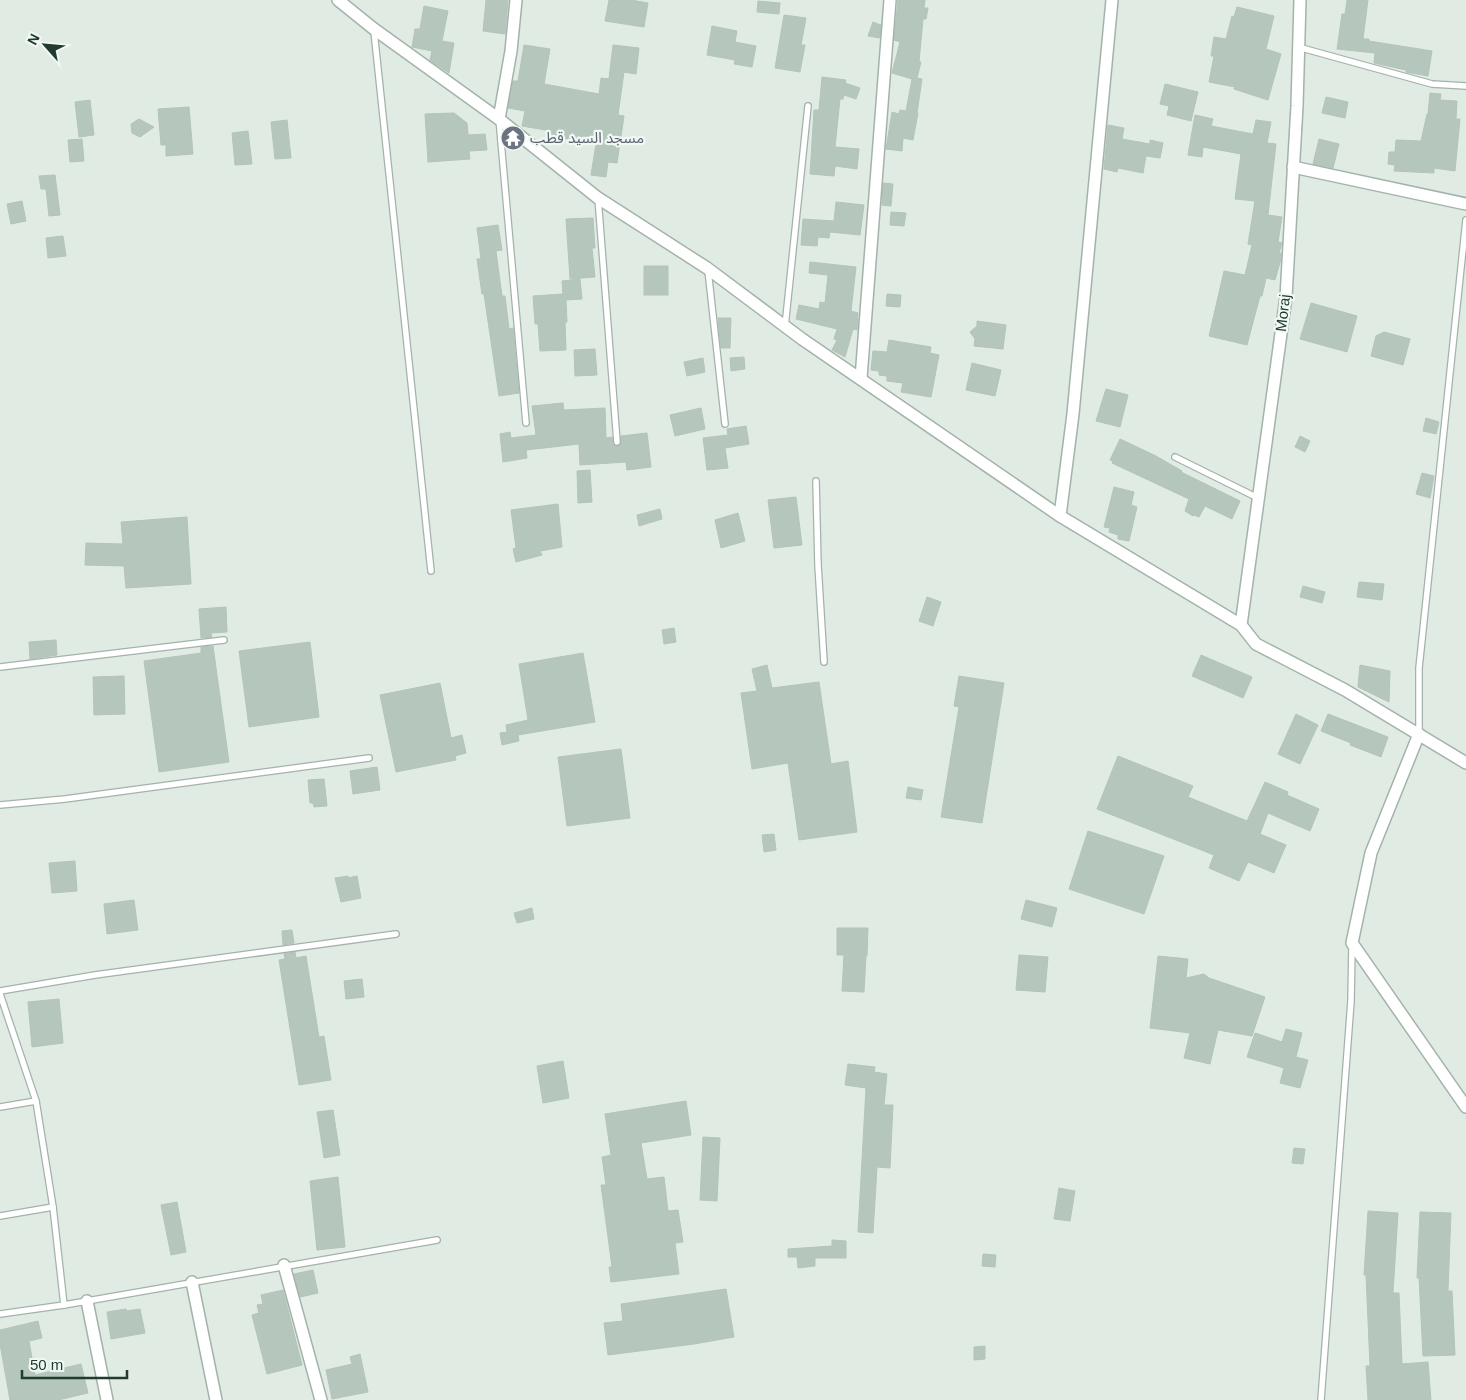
<svg xmlns="http://www.w3.org/2000/svg" width="1466" height="1400" viewBox="0 0 1466 1400" font-family="Arial,'Noto Sans Arabic',sans-serif">
<style>
.building{fill:#b5c6bd;stroke:#b3c4ba}
.lines{fill:none;stroke-linecap:round;stroke-linejoin:round}
.lane-casing{stroke:#a3b3aa;stroke-width:8}
.street-casing{stroke:#a3b3aa;stroke-width:14}
.lane{stroke:#fff;stroke-width:5.5}
.street{stroke:#fff;stroke-width:11}
.labels{text-anchor:middle;stroke-width:4.5;stroke-linejoin:round;paint-order:stroke}
.worship-label{font-size:15px;fill:#5b616d;stroke:#f0f8f3;text-anchor:start}
.street-label{font-size:15px;fill:#213b30;stroke:#f0f8f3}
</style>
<rect width="100%" height="100%" fill="#e0ebe4"/>
<g class="building">
<polygon points="486,0 508,0 505,34 483,31"/>
<polygon points="609,0 631,0 648,3 644,27 605,21"/>
<polygon points="898,0 925,0 924,8 928,8 926,19 923,19 919,62 921,62 917,78 922,79 917,113 918,113 913,140 903,138 902,151 886,149 892,112 899,114 900,110 906,111 912,79 892,73 900,42 894,40"/>
<polygon points="1347,0 1368,0 1363,39 1369,39 1369,41 1432,51 1428,76 1406,72 1406,70 1374,63 1375,53 1337,49 1342,14 1345,14"/>
<polygon points="758,1 780,3 779,14 757,12"/>
<polygon points="424,6 448,11 442,41 454,43 449,73 430,60 432,51 412,47 415,29 420,29"/>
<polygon points="1237,7 1274,16 1266,49 1281,54 1268,100 1234,89 1235,87 1209,82 1214,56 1211,56 1214,37 1226,39 1232,16 1234,17"/>
<polygon points="784,15 806,18 801,45 805,45 800,72 775,68"/>
<polygon points="873,22 881,25 880,38 868,36"/>
<polygon points="712,26 737,31 735,42 756,46 752,67 734,64 735,60 707,55"/>
<polygon points="524,45 550,49 544,84 599,94 601,78 609,79 613,45 639,48 636,74 624,72 618,115 624,116 617,163 608,162 606,177 591,175 596,144 550,136 551,131 522,126 525,111 508,108 513,81 518,81"/>
<polygon points="822,77 846,80 845,83 860,88 856,99 844,95 843,99 840,99 835,147 859,149 857,169 835,166 834,176 810,174 814,110 819,110"/>
<polygon points="1165,84 1198,92 1191,121 1167,115 1169,106 1160,104"/>
<polygon points="1430,93 1441,94 1440,100 1457,101 1456,119 1460,119 1455,171 1434,168 1434,173 1394,171 1395,165 1388,164 1389,152 1395,152 1396,140 1421,141 1427,114 1428,114"/>
<polygon points="1326,97 1348,102 1345,118 1322,113"/>
<polygon points="90,100 94,135 79,137 75,102"/>
<polygon points="189,107 193,154 166,156 166,145 161,145 158,109"/>
<polygon points="454,113 467,123 468,135 485,134 487,150 469,151 470,159 428,162 425,114"/>
<polygon points="1195,115 1213,119 1211,126 1253,134 1256,120 1271,122 1267,143 1276,144 1268,215 1282,217 1278,242 1282,243 1279,253 1281,253 1281,259 1275,280 1266,278 1262,296 1260,296 1247,345 1209,336 1224,271 1245,275 1252,245 1248,244 1255,201 1235,199 1241,154 1203,147 1202,157 1188,155"/>
<polygon points="139,119 154,127 140,137 132,133 131,124"/>
<polygon points="287,120 291,158 275,159 271,122"/>
<polygon points="1108,125 1124,128 1122,139 1150,144 1150,140 1163,143 1160,158 1146,156 1143,173 1118,168 1117,172 1104,169"/>
<polygon points="248,131 252,164 235,165 232,133"/>
<polygon points="82,139 84,161 70,162 68,140"/>
<polygon points="1319,139 1339,144 1333,168 1313,164"/>
<polygon points="55,175 60,215 49,216 46,189 41,189 39,176"/>
<polygon points="883,183 893,184 891,206 882,205"/>
<polygon points="22,201 26,221 11,224 7,204"/>
<polygon points="836,202 864,205 860,235 830,232 829,238 818,237 817,246 801,245 803,219 834,221"/>
<polygon points="891,212 906,213 904,226 890,225"/>
<polygon points="593,218 595,248 592,248 595,277 570,279 566,219"/>
<polygon points="498,225 502,250 496,251 502,296 505,296 509,329 513,328 519,393 499,396 484,294 482,294 477,259 481,259 477,228"/>
<polygon points="63,236 66,256 48,258 46,238"/>
<polygon points="810,262 856,267 851,311 858,313 857,330 853,329 845,357 832,350 837,340 834,339 837,329 796,319 799,305 819,309 820,302 825,303 828,275 809,273"/>
<rect x="644" y="266" width="24" height="29"/>
<polygon points="580,279 582,299 566,300 567,322 565,322 566,350 540,351 538,324 535,324 533,296 563,294 562,281"/>
<polygon points="887,294 901,295 900,307 886,306"/>
<polygon points="1311,303 1357,316 1347,352 1300,339"/>
<polygon points="718,318 731,318 730,348 721,348"/>
<polygon points="977,321 1006,325 1003,349 974,346 975,339 970,332 977,326"/>
<polygon points="1384,332 1410,339 1403,365 1371,356 1376,336"/>
<polygon points="889,340 931,347 930,353 939,355 931,397 901,392 903,383 887,381 887,376 879,375 879,371 871,370 873,351 887,352"/>
<polygon points="595,349 597,375 575,376 574,350"/>
<polygon points="744,357 745,369 731,371 730,358"/>
<polygon points="703,358 705,372 687,376 684,362"/>
<polygon points="972,363 1001,370 995,396 966,390"/>
<polygon points="1106,389 1128,395 1120,427 1096,421"/>
<polygon points="563,403 564,410 605,408 606,438 612,437 613,444 615,446 621,444 621,436 647,433 651,467 627,470 626,462 580,465 579,444 526,450 527,458 503,462 500,434 510,432 511,438 536,435 532,406"/>
<polygon points="701,408 705,429 675,436 670,415"/>
<polygon points="1426,418 1439,422 1436,434 1423,431"/>
<polygon points="746,426 749,444 725,448 728,468 707,470 703,438 728,435 727,429"/>
<polygon points="1300,436 1310,441 1305,452 1295,447"/>
<polygon points="1120,439 1156,456 1182,471 1181,472 1240,501 1232,519 1205,506 1199,517 1194,515 1193,516 1185,511 1189,499 1112,463 1113,461 1110,460"/>
<polygon points="590,470 592,502 578,503 577,471"/>
<polygon points="1422,473 1434,476 1430,498 1416,494"/>
<polygon points="1114,487 1134,492 1131,505 1137,507 1129,541 1118,539 1118,535 1109,532 1110,528 1104,527"/>
<polygon points="796,497 802,545 774,548 768,500"/>
<polygon points="558,504 562,547 540,551 542,555 516,562 513,549 516,548 511,510"/>
<polygon points="660,509 662,519 639,526 637,515"/>
<polygon points="738,513 745,541 721,548 715,520"/>
<polygon points="187,517 191,584 126,588 124,566 85,565 86,543 123,544 121,522"/>
<polygon points="1359,582 1384,584 1382,600 1357,597"/>
<polygon points="1303,586 1325,592 1322,603 1300,597"/>
<polygon points="927,597 941,602 933,626 919,621"/>
<polygon points="226,607 227,632 211,633 212,637 201,638 199,609"/>
<polygon points="674,628 676,642 664,644 662,630"/>
<polygon points="56,640 57,655 30,659 29,642"/>
<polygon points="310,642 319,717 249,727 239,651"/>
<polygon points="213,646 229,762 159,772 144,661 201,653 201,647"/>
<polygon points="583,653 595,722 518,735 519,741 502,745 500,733 507,732 506,725 528,720 519,664"/>
<polygon points="1201,655 1252,677 1243,698 1192,676"/>
<polygon points="767,665 772,688 819,682 831,764 848,761 857,832 799,840 788,763 752,769 741,693 757,691 752,669"/>
<polygon points="1360,665 1390,671 1389,702 1358,687"/>
<polygon points="124,676 125,714 94,715 93,677"/>
<polygon points="959,676 1004,683 982,823 941,817 959,707 954,706"/>
<polygon points="440,683 451,738 462,735 466,753 455,756 456,760 396,772 380,695"/>
<polygon points="1296,714 1318,725 1300,764 1278,754"/>
<polygon points="1328,714 1388,737 1381,757 1350,745 1351,743 1321,731"/>
<polygon points="621,749 630,818 567,826 558,757"/>
<polygon points="1118,756 1193,786 1188,797 1247,821 1265,782 1288,792 1287,795 1319,809 1310,831 1268,813 1260,834 1286,845 1274,873 1248,862 1239,881 1209,868 1214,855 1097,809"/>
<polygon points="377,767 380,790 353,794 350,771"/>
<polygon points="324,779 327,806 314,807 313,803 310,803 308,780"/>
<polygon points="908,787 923,790 921,800 906,798"/>
<polygon points="1088,831 1164,856 1144,914 1069,889"/>
<polygon points="774,834 776,850 764,852 762,835"/>
<polygon points="75,861 77,891 52,893 49,863"/>
<polygon points="348,876 348,878 357,876 361,898 341,902 335,878"/>
<polygon points="134,900 138,930 107,934 104,904"/>
<polygon points="1026,900 1057,908 1052,927 1021,919"/>
<polygon points="532,908 534,919 517,923 514,913"/>
<polygon points="837,928 868,928 867,956 866,956 864,992 842,991 844,955 837,955"/>
<polygon points="292,930 294,943 283,945 282,931"/>
<polygon points="295,952 296,958 306,956 319,1037 324,1036 331,1080 299,1085 279,960 285,959 284,954"/>
<polygon points="1019,955 1048,957 1045,992 1016,990"/>
<polygon points="1158,956 1188,959 1186,978 1204,974 1209,978 1265,997 1252,1036 1218,1030 1210,1064 1184,1058 1190,1033 1150,1028"/>
<polygon points="362,979 364,997 346,999 344,981"/>
<polygon points="59,999 63,1043 32,1047 28,1002"/>
<polygon points="1286,1029 1302,1033 1296,1057 1308,1060 1300,1088 1280,1083 1284,1068 1247,1057 1255,1033 1282,1042"/>
<polygon points="563,1061 569,1098 543,1103 537,1066"/>
<polygon points="848,1064 875,1067 874,1072 887,1074 884,1105 893,1105 890,1168 877,1167 873,1233 858,1232 866,1088 845,1085"/>
<polygon points="686,1101 691,1135 641,1143 647,1179 664,1177 668,1211 678,1210 683,1242 675,1243 679,1274 611,1282 609,1267 612,1267 601,1185 606,1185 602,1157 611,1155 605,1114"/>
<polygon points="333,1110 340,1155 324,1158 317,1112"/>
<polygon points="703,1137 720,1138 717,1201 700,1200"/>
<polygon points="1294,1148 1305,1149 1303,1164 1292,1163"/>
<polygon points="338,1177 345,1247 317,1250 310,1181"/>
<polygon points="1059,1188 1075,1191 1070,1221 1054,1219"/>
<polygon points="177,1202 186,1252 171,1255 161,1205"/>
<polygon points="1368,1211 1398,1213 1393,1293 1399,1293 1402,1364 1428,1362 1431,1400 1368,1400 1366,1366 1370,1366 1366,1275 1364,1275"/>
<polygon points="1420,1212 1451,1213 1448,1291 1452,1291 1455,1355 1423,1356 1419,1278 1417,1278"/>
<polygon points="832,1240 846,1241 846,1258 815,1258 815,1266 798,1268 797,1257 788,1257 788,1249 832,1246"/>
<polygon points="983,1254 996,1255 995,1267 982,1266"/>
<polygon points="313,1270 318,1293 300,1297 294,1274"/>
<polygon points="726,1289 734,1337 694,1344 608,1355 604,1323 623,1321 621,1304"/>
<polygon points="283,1290 302,1365 267,1374 252,1315 259,1313 257,1305 263,1304 261,1295"/>
<polygon points="126,1309 127,1311 140,1309 145,1333 111,1339 107,1312"/>
<polygon points="38,1321 42,1338 29,1341 35,1375 81,1364 88,1393 58,1400 10,1400 0,1344 0,1330"/>
<polygon points="985,1346 985,1359 974,1360 974,1347"/>
<polygon points="360,1354 368,1392 332,1399 326,1370 352,1364 350,1357"/>
</g>
<g class="lines">
<defs>
<g id="lane">
<polyline points="374,31 431,571"/>
<polyline points="1298,47 1432,84 1466,86"/>
<polyline points="499,119 526,423"/>
<polyline points="598,198 617,442"/>
<polyline points="708,270 725,424"/>
<polyline points="785,327 808,106"/>
<polyline points="1175,457 1258,498"/>
<polyline points="816,481 818,565 824,662"/>
<polyline points="0,667 224,640"/>
<polyline points="1419,734 1419,668 1466,220"/>
<polyline points="0,805 65,799 369,758"/>
<polyline points="0,991 95,975 396,934"/>
<polyline points="0,994 36,1101 53,1207 64,1305 0,1314"/>
<polyline points="0,1107 36,1101"/>
<polyline points="0,1216 53,1207"/>
<polyline points="64,1305 437,1240"/>
<polyline points="1321,1400 1351,1001 1352,945"/>
</g>
<g id="street">
<polyline points="338,0 374,29 499,119 598,198 707,268 802,339 1060,516 1241,625 1256,644 1345,690 1466,763"/>
<polyline points="499,119 511,51 516,0"/>
<polyline points="1293,167 1466,204"/>
<polyline points="861,378 890,0"/>
<polyline points="1060,516 1073,414 1112,0"/>
<polyline points="1241,625 1286,297 1297,106 1300,0"/>
<polyline points="1419,734 1371,853 1352,943 1466,1107"/>
<polyline points="284,1265 321,1400"/>
<polyline points="192,1282 216,1400"/>
<polyline points="87,1301 107,1400"/>
</g>
</defs>
<use href="#lane" class="lane-casing"/>
<use href="#street" class="street-casing"/>
<use href="#lane" class="lane"/>
<use href="#street" class="street"/>
</g>
<defs>
<symbol id="temple-disc" viewBox="-11 -11 22 22"><circle r="9.5" fill="#6b7280" stroke="#f0f8f3"/><path d="M0-6L5-2H3V0L6.5 2.5H4V6H1.5V3h-3V6H-4V2.5H-6.5L-3 0V-2H-5Z" fill="#fff"/></symbol>
</defs>
<g fill-rule="evenodd">
<use href="#temple-disc" x="499" y="124" width="28" height="28"/>
</g>
<g class="labels">
<g class="worship-label">
<text x="530" y="143">مسجد السيد قطب</text>
</g>
<g class="street-label">
<text transform="translate(1283 313) rotate(-83)" y="5">Moraj</text>
</g>
</g>
<g transform="translate(45 45) rotate(297)" stroke="#f0f8f3" stroke-width="4" paint-order="stroke">
<path d="M0-4L9 19L0 12L-9 19Z" fill="#213b30"/>
<text y="-8" font-size="14" font-weight="bold" text-anchor="middle" fill="#213b30">N</text>
</g>
<path d="M22 1370v8h105v-8" fill="none" stroke="#213b30" stroke-width="2.5"/>
<text x="30" y="1370" font-size="15" fill="#213b30" stroke="#f0f8f3" stroke-width="4" paint-order="stroke">50 m</text>
</svg>
